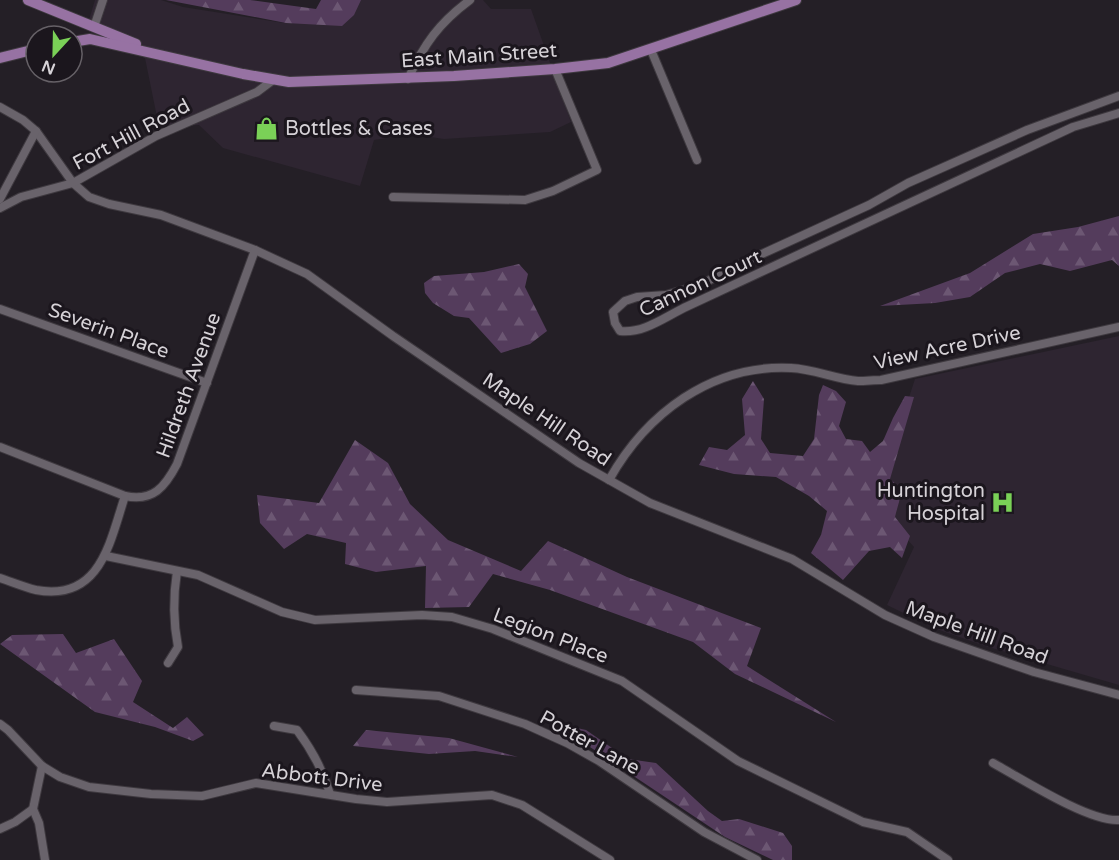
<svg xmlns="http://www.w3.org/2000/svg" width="1119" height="860" viewBox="0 0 1119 860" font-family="'Varela Round',sans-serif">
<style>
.built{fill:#2e2531}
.forest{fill:url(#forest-firs)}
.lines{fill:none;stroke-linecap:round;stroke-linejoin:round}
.minor-casing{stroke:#3e393f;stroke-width:10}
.major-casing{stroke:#3e393f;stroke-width:12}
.minor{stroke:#69636b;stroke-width:8}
.major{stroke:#9772a3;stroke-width:10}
.labels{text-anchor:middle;stroke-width:6;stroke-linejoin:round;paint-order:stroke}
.street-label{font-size:20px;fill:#d6d2d7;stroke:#1b161d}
.poi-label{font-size:20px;fill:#d6d2d7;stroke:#1b161d;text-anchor:start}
</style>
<defs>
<pattern id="forest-firs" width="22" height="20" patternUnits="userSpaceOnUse" patternTransform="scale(1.5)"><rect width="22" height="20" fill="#543c5c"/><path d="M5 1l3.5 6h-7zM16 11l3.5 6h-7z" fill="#6c5773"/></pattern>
</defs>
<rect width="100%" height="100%" fill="#241f26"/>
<g class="built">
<polygon points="95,0 161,0 183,7 284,23 341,23 349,0 483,0 491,9 531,9 571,122 550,132 444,139 410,134 374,140 360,186 223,148 199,125 159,127 145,58 86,30"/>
<polygon points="1119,336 1119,685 985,646 934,628 887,605 914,547 893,524 882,480 915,379"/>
</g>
<g class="forest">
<polygon points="166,0 250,0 316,9 321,0 361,0 354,15 342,26 286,23"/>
<polygon points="1119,216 1119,266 1112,260 1070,271 1040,264 1005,273 970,297 935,303 880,306 970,273 1033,234 1078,227"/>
<polygon points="519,264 528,274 525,287 547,331 530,344 501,353 469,318 454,316 433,303 425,293 424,283 434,276 484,272"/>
<path d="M753,381L764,399L761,439L770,453L803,456L814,439L819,395L823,385L836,391L846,402L839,426L846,439L862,441L870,452L883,441L893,418L905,396L914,397L890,479C906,491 899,499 895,517L910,536L902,558L890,547L869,551L843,580L811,553L821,535L827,511L809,496L776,477L734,474L699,465L709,447L727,450L745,435L742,399Z"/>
<polygon points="355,440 388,463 410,504 448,540 521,571 548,541 627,577 761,628 747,666 836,722 735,674 693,642 550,590 493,574 469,607 425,608 426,566 376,572 345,564 346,543 307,534 284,549 260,523 257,495 319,503"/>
<polygon points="63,634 76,653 114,639 142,681 133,702 173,728 187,717 204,735 193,741 155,727 95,712 0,644 12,635"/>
<polygon points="554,723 586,730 628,759 656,763 708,811 722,821 739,819 783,833 792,846 792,860 773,860 725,837"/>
<polygon points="366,730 449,738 518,757 475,751 429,754 353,746"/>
</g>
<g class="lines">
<defs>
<g id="minor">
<polyline points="94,27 103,0"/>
<polyline points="651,50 697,160"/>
<path d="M408,79C424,44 439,23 470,0"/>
<path d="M1119,96L1027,130L908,183L869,205L751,259L700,285L666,295L637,297L625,301L613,312L615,323L620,331C644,334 666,316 688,306L1073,127L1119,113"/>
<polyline points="0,107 23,120 36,131 73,183 89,197 109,204 161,215 255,250 307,274 393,336 579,463 650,503 792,559 885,615 934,637 1034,672 1119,695"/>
<polyline points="393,197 525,200 553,191 597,170 555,69"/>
<polyline points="0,199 36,131"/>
<polyline points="0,208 21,197 73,183 156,136 257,92 273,80"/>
<polyline points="0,309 207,383"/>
<path d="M0,447L125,496C153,502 165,487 177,464L255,250"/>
<path d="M609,480C646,414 711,364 791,368C814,369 835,379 858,381C866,381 874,380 881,380L1119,327"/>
<polyline points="106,556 198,575 282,612 315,620 422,615 452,617 493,629 622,681 738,761 863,822 907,832 948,860"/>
<path d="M0,578C12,582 24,587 36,590C101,602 110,541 125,496"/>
<path d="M168,663L178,647C173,621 173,597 177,571"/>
<polyline points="356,690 439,696 525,724 567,743 599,761 704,832 757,860"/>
<polyline points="0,724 8,730 42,766 60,777 89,787 151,794 202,796 256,783 356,799 387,802 492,795 522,805 610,860"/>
<path d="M274,726L297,730C312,750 323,770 330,794"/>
<path d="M993,763C1022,779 1089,822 1119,820"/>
<polyline points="42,766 33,809 39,823 45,860"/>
<polyline points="0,829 15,822 33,809"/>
</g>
<g id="major">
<polyline points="28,0 136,44"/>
<polyline points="72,42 90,39 243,74 289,82 454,76 555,69 608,63 796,0"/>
<polyline points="0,58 36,49"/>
</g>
</defs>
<use href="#minor" class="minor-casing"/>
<use href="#major" class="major-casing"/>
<use href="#minor" class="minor"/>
<use href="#major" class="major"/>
</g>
<defs>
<symbol id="shop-bare" viewBox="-9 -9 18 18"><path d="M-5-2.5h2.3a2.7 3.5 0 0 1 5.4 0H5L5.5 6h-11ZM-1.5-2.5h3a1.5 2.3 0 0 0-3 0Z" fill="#7ad157" stroke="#1b161d" stroke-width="2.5" paint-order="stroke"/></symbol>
<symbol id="hospital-bare" viewBox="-9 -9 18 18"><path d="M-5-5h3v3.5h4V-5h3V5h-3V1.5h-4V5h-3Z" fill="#7ad157" stroke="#1b161d" stroke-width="2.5" paint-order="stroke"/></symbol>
</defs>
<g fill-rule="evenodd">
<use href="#shop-bare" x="250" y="112" width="33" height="33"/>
<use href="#hospital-bare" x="986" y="486" width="33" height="33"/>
</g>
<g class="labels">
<g class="street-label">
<text transform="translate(479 55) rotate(-4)" y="7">East Main Street</text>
<text transform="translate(131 134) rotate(-28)" y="7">Fort Hill Road</text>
<text transform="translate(700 283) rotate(-25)" y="7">Cannon Court</text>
<text transform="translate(109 330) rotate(20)" y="7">Severin Place</text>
<text transform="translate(947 347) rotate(-12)" y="7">View Acre Drive</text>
<text transform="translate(188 385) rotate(-70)" y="7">Hildreth Avenue</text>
<text transform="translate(547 419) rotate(34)" y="7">Maple Hill Road</text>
<text transform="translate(977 632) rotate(20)" y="7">Maple Hill Road</text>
<text transform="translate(551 635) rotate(21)" y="7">Legion Place</text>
<text transform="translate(590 742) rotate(29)" y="7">Potter Lane</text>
<text transform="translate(322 777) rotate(7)" y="7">Abbott Drive</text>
</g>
<g class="poi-label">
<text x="285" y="135">Bottles &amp; Cases</text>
<text x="985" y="497" text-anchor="end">Huntington<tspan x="985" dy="23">Hospital</tspan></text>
</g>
</g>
<g transform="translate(54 54) rotate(202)"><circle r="28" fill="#1b161d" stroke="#666167" stroke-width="1.5"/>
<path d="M0-4.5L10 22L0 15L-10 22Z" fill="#7ad157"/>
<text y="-9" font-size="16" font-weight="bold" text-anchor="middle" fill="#d6d2d7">N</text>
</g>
</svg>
